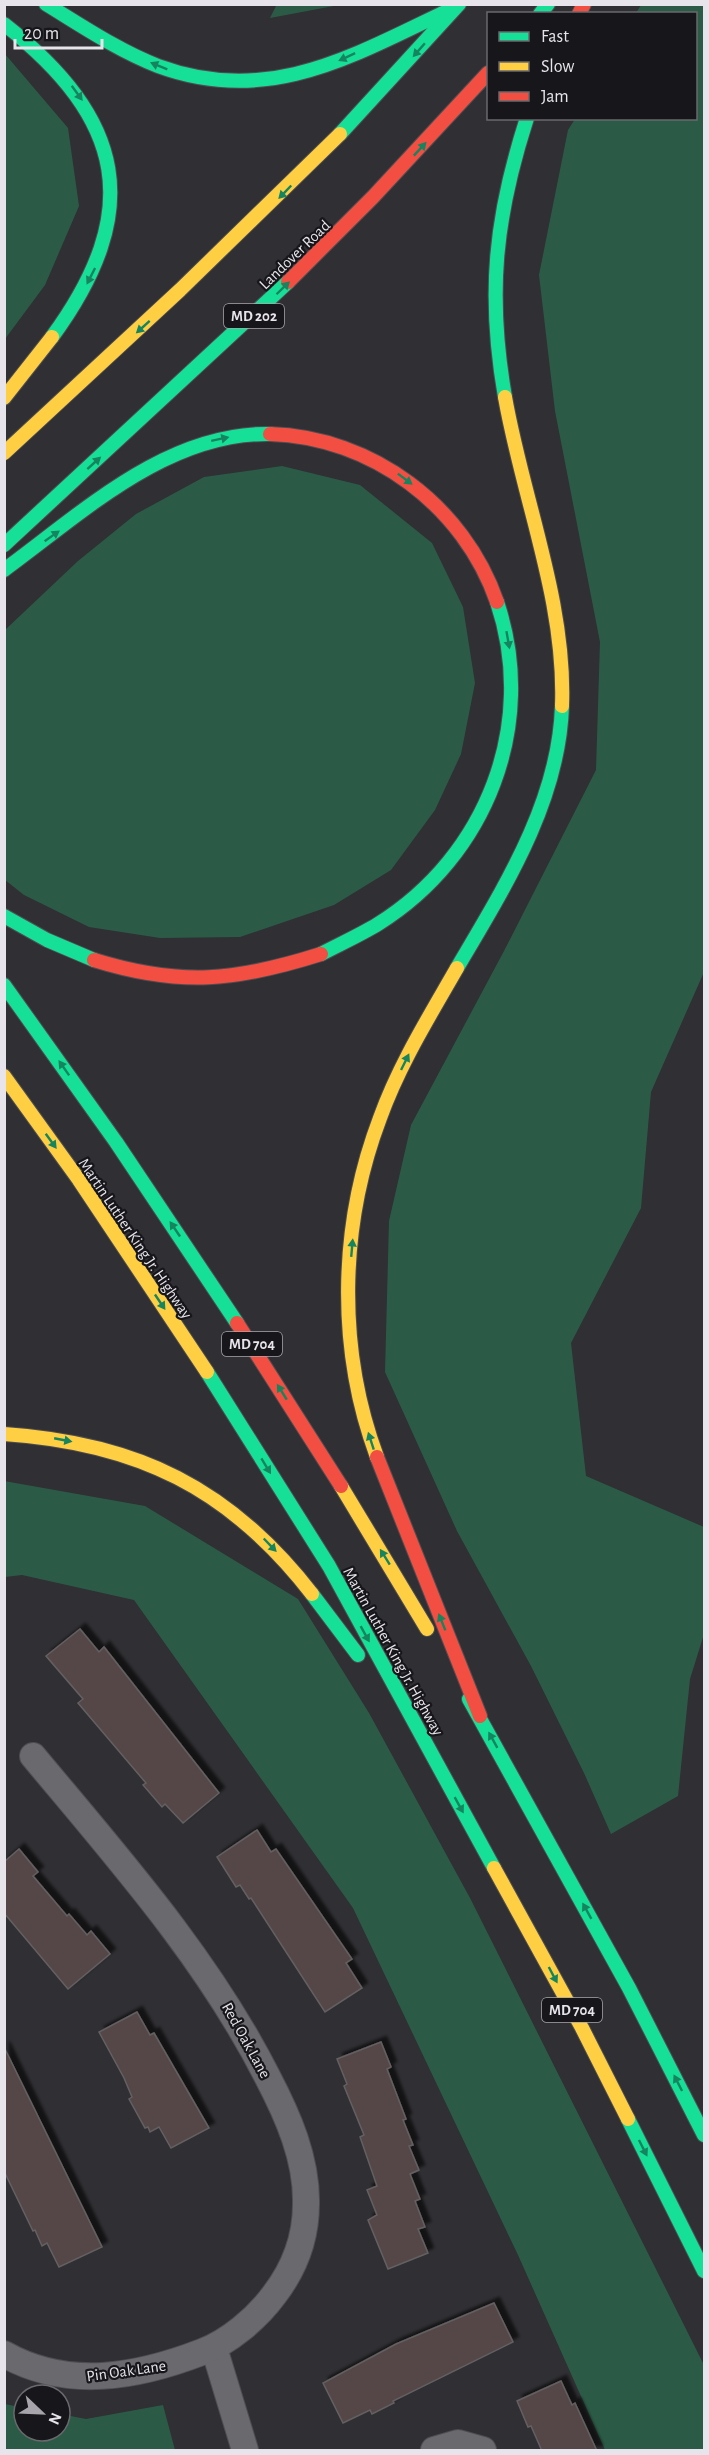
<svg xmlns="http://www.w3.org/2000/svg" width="709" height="2455" viewBox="0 0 709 2455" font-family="'Alegreya Sans',sans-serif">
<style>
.green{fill:#2b5b46}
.building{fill:#554747;stroke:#636062;stroke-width:1.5;filter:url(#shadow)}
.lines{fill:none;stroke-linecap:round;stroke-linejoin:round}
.street-casing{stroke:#4e4d51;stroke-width:28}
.fast-casing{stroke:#4e4d51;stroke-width:16}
.slow-casing{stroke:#4e4d51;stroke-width:16}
.jam-casing{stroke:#4e4d51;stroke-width:16}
.street{stroke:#6a696d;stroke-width:26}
.fast{stroke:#16e098;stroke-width:14}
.slow{stroke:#ffcf43;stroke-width:14}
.jam{stroke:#f24e42;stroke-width:14}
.oneway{fill:#16855f}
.labels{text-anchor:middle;stroke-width:4.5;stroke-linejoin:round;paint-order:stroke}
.shield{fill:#17161a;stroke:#a9a7ac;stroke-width:1.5}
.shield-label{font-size:15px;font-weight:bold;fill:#e7e5eb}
.street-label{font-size:16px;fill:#e7e5eb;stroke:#17161a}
</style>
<defs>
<filter id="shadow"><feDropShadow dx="5.5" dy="-5.5" stdDeviation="1.5" flood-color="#0009"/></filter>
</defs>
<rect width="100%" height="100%" fill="#302f33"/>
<g class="green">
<polygon points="277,4 338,4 339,5 270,18"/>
<polygon points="641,5 704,5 704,972 651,1092 641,1208 571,1343 586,1476 704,1527 704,1634 690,1679 678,1796 611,1834 584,1773 531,1666 457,1531 385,1372 389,1221 411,1125 504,951 596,770 600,642 555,411 539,275 568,130 575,119 696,118 696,14 636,13"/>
<polygon points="5,54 68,128 79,206 45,285 5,339"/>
<polygon points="282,466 360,485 432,543 463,607 475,683 461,754 435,810 391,870 334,905 240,937 160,938 89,927 24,895 5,880 5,630 78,561 136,514 204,477"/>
<polygon points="4,1481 145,1506 298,1599 369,1713 470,1898 704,2365 704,2450 605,2450 518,2255 353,1908 134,1600 22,1575 5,1577"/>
<polygon points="5,2404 24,2408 24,2431 60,2431 60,2414 86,2419 163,2405 175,2450 5,2450"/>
</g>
<g class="building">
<polygon points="80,1629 99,1652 104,1647 219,1793 183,1823 165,1804 162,1807 143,1785 146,1783 78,1703 83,1699 46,1656"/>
<polygon points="257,1830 271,1852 276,1849 352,1959 346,1963 362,1988 325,2012 251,1898 249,1899 240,1885 236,1887 217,1857"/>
<polygon points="19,1849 38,1872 33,1876 67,1916 69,1914 87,1935 91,1931 110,1954 68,1989 4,1913 4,1862"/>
<polygon points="137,2012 150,2035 154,2033 209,2128 171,2148 159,2127 150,2132 148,2127 145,2128 129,2099 132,2097 124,2078 99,2032"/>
<polygon points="381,2042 391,2067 387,2069 406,2119 403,2120 413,2145 409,2146 419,2170 410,2174 420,2199 415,2201 425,2227 418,2229 428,2253 388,2269 368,2220 377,2215 367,2190 377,2186 360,2137 364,2135 344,2086 347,2084 337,2059"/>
<polygon points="4,2047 102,2247 59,2267 47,2243 42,2246 35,2230 33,2231 4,2171"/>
<polygon points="494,2303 513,2342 393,2401 394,2403 372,2414 370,2410 343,2423 323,2383 396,2344"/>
<polygon points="561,2381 572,2405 575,2403 597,2451 542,2451 531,2426 528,2427 517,2401"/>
</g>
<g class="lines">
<defs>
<g id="street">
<polyline points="214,2348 245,2450"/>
<path d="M4,2354C68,2390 137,2377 202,2352C229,2342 257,2318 274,2295C294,2269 306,2238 306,2204C307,2159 288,2116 267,2076C207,1958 118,1858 33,1756"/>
<polyline points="434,2450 458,2443 483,2450"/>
</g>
<g id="fast">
<path d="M46,4C82,26 119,51 158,66C266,106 349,58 445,12"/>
<polyline points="540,14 548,4"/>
<path d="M4,24C125,119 145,210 52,337"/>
<polyline points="340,134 459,4"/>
<path d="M505,397C487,294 495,217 527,118"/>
<polyline points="4,545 288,282"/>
<path d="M4,570C82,513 167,432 270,434"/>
<polyline points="4,916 47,940 94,960"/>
<path d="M321,954C340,944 360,935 378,924C487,856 538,724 497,602"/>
<path d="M457,968C504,888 559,802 562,706"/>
<polyline points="4,985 116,1142 237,1323"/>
<polyline points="207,1372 329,1566 494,1868"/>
<polyline points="312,1594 358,1655"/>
<polyline points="469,1699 629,1988 704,2135"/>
<polyline points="628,2119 704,2271"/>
</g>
<g id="slow">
<path d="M505,397C523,500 566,601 562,706"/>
<polyline points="4,398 52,337"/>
<polyline points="4,453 180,290 340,134"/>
<polyline points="4,1076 79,1180 207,1372"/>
<path d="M4,1434C137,1443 230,1488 312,1594"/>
<path d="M377,1457C337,1349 339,1226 380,1118C399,1065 429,1017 457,968"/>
<polyline points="341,1486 427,1629"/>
<polyline points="494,1868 582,2028 628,2119"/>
</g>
<g id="jam">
<polyline points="579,14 584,4"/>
<polyline points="288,282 373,197 488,73"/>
<path d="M270,434C372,437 464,506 497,602"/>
<path d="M94,960C181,987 236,981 321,954"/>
<polyline points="237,1323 341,1486"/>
<polyline points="377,1457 480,1716"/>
</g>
</defs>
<use href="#street" class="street-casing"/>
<use href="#fast" class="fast-casing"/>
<use href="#slow" class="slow-casing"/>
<use href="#jam" class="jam-casing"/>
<use href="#street" class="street"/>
<use href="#fast" class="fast"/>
<use href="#slow" class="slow"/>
<use href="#jam" class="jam"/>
</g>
<defs><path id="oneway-solid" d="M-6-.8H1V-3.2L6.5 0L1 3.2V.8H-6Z" transform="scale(1.5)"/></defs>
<g class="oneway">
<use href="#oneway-solid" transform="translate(419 50) rotate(131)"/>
<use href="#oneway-solid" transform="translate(347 57) rotate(155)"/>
<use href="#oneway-solid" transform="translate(159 66) rotate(-158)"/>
<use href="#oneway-solid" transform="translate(77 93) rotate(54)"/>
<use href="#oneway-solid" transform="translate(420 149) rotate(-47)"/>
<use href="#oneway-solid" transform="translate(285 192) rotate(134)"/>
<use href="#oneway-solid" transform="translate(91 276) rotate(117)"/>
<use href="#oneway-solid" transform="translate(283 288) rotate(-44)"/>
<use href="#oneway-solid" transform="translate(143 327) rotate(138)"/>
<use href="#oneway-solid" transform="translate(220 439) rotate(-12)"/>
<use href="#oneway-solid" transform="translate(94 463) rotate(-42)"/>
<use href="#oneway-solid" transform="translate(405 479) rotate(37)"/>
<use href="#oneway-solid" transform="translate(52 536) rotate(-35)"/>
<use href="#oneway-solid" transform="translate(508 640) rotate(80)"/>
<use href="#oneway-solid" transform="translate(405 1062) rotate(-64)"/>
<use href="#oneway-solid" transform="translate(64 1068) rotate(-125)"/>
<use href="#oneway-solid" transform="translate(51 1141) rotate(54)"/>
<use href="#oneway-solid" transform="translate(175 1229) rotate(-124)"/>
<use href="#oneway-solid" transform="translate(352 1248) rotate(-85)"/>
<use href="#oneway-solid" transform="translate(160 1302) rotate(56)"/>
<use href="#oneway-solid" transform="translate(282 1392) rotate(-122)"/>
<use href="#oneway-solid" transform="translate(63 1440) rotate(11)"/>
<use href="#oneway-solid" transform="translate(371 1441) rotate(-108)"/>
<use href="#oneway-solid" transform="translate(266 1466) rotate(59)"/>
<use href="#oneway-solid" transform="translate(270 1545) rotate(46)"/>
<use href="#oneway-solid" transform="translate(385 1557) rotate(-122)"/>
<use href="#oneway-solid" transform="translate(442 1622) rotate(-112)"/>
<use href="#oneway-solid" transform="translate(365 1634) rotate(61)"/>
<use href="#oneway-solid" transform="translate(493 1740) rotate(-119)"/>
<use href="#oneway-solid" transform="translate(459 1805) rotate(61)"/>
<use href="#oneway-solid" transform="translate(587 1911) rotate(-119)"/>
<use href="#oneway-solid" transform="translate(553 1975) rotate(62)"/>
<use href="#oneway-solid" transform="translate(678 2083) rotate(-117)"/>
<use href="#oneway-solid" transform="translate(643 2148) rotate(63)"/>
</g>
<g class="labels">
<g class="shield">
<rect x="224" y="304" width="60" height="24" rx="4.5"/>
<rect x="222" y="1332" width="60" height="24" rx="4.5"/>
<rect x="542" y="1998" width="60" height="24" rx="4.5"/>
</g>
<g class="shield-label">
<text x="254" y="321">MD 202</text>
<text x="252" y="1349">MD 704</text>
<text x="572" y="2015">MD 704</text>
</g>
<g class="street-label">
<text transform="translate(294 254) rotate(-44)" y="6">Landover Road</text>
<text transform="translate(136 1238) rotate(56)" y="6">Martin Luther King Jr. Highway</text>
<text transform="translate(394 1651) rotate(61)" y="6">Martin Luther King Jr. Highway</text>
<text transform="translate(247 2040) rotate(61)" y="6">Red Oak Lane</text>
<text transform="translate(126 2370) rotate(-8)" y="6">Pin Oak Lane</text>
</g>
</g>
<rect width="709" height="2455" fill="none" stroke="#e7e5eb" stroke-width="12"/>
<rect x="487" y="12" width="210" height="108" fill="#17161a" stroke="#6a696e" stroke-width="1.5"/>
<rect x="499" y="32" width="30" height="9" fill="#16e098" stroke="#6a696e" stroke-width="1.5"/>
<text x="541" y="42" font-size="18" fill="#e7e5eb">Fast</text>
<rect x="499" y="62" width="30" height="9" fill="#ffcf43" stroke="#6a696e" stroke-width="1.5"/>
<text x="541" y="72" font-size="18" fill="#e7e5eb">Slow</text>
<rect x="499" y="92" width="30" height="9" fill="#f24e42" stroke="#6a696e" stroke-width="1.5"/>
<text x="541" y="102" font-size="18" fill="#e7e5eb">Jam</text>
<g transform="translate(42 2413) rotate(113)"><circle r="28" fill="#17161a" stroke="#6a696e" stroke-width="1.5"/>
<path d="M0-4.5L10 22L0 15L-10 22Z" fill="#a7a5ab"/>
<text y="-9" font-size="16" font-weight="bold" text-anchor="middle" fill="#e7e5eb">N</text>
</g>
<path d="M15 39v9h87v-9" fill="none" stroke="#e7e5eb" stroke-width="3"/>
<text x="24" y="39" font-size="18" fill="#e7e5eb" stroke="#17161a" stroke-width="4.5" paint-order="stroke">20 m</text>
</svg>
